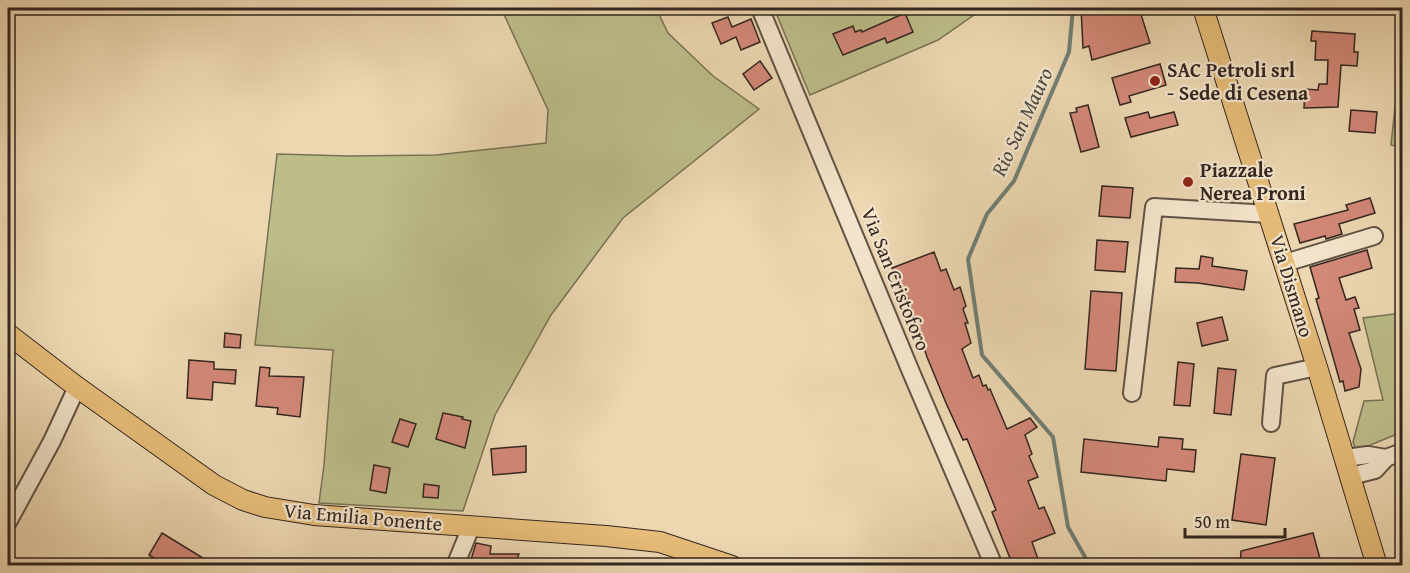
<svg xmlns="http://www.w3.org/2000/svg" width="1410" height="573" viewBox="0 0 1410 573" font-family="'Gentium Book Plus',serif">
<style>
.green{fill:#bcbd89;stroke:#787255;stroke-width:1.5}
.lines{fill:none;stroke-linecap:round;stroke-linejoin:round}
.stream{stroke:#707f74;stroke-width:4}
.building{fill:#d38878;stroke:#332621;stroke-width:1.5}
.minor-casing{stroke:#615245;stroke-width:20}
.major-casing{stroke:#332621;stroke-width:22}
.minor{stroke:#f3e5cc;stroke-width:16}
.major{stroke:#e6bc78;stroke-width:20}
.poi-dot{fill:#8f2418;stroke:#f3e5cc;stroke-width:2}
.labels{text-anchor:middle;stroke-width:4.5;stroke-linejoin:round;paint-order:stroke}
.poi-label{font-size:20px;font-weight:bold;fill:#332621;stroke:#f3e5cc;text-anchor:start}
.street-label{font-size:20px;fill:#332621;stroke:#f3e5cc}
.water-label{font-size:21px;font-style:italic;fill:#4c4b44;stroke:#f3e5cc}
</style>
<rect width="100%" height="100%" fill="#ecd7b1"/>
<filter id="stains"><feTurbulence type="fractalNoise" baseFrequency=".00333" numOctaves="4"/><feColorMatrix values="0 0 0 0 .2 0 0 0 0 .09 0 0 0 0 .02 0 0 0 .5 -.17"/></filter>
<radialGradient id="worn" r=".72"><stop offset=".6" stop-color="#630" stop-opacity="0"/><stop offset="1" stop-color="#630" stop-opacity=".3"/></radialGradient>
<g class="green">
<polygon points="501,8 656,8 668,33 713,76 759,109 623,218 551,315 495,415 463,511 319,503 324,465 333,350 255,345 277,154 348,156 436,155 546,143 548,110"/>
<polygon points="774,8 984,8 938,40 810,95"/>
<polygon points="1402,42 1402,147 1391,145"/>
<polygon points="1402,313 1402,432 1356,451 1353,442 1364,401 1383,400 1363,318"/>
</g>
<g class="lines">
<polyline class="stream" points="1073,8 1069,52 1014,181 987,214 968,259 982,355 1053,437 1068,527 1085,557 1086,566"/>
</g>
<g class="building">
<polygon points="1081,8 1139,8 1150,43 1092,60 1089,46 1083,48"/>
<polygon points="905,13 913,32 887,43 885,38 843,55 833,34 853,26 855,32 861,30 862,32"/>
<polygon points="728,17 732,27 751,19 760,42 741,50 736,37 721,44 712,23"/>
<polygon points="1312,31 1355,34 1354,52 1358,52 1357,66 1341,65 1338,107 1304,108 1305,89 1318,90 1319,84 1327,84 1328,60 1315,60 1316,41 1311,41"/>
<polygon points="760,61 772,78 754,90 743,74"/>
<polygon points="1160,64 1166,85 1129,96 1131,102 1120,105 1112,78"/>
<polygon points="1088,105 1099,147 1081,152 1070,113 1077,112 1076,108"/>
<polygon points="1351,110 1377,112 1375,133 1349,131"/>
<polygon points="1148,112 1150,118 1174,112 1178,125 1131,137 1125,118"/>
<polygon points="1102,186 1133,188 1130,218 1099,216"/>
<polygon points="1370,198 1375,213 1339,224 1342,234 1326,239 1325,236 1300,243 1294,224 1348,210 1346,205"/>
<polygon points="1097,240 1128,242 1125,272 1095,270"/>
<polygon points="1367,250 1372,268 1339,278 1346,300 1355,297 1359,308 1354,309 1360,330 1349,333 1361,369 1359,387 1345,391 1343,381 1340,382 1331,350 1316,299 1319,298 1310,267"/>
<polygon points="934,252 941,271 946,269 954,290 960,287 966,306 963,309 968,323 965,323 971,343 962,349 973,378 979,375 983,386 986,385 988,390 990,389 1007,429 1030,418 1037,427 1025,435 1032,454 1029,456 1038,477 1028,481 1039,509 1044,507 1055,533 1032,542 1038,559 1022,566 1013,566 992,512 996,510 984,480 967,439 963,440 946,403 927,357 908,298 905,299 892,268"/>
<polygon points="1201,256 1213,258 1212,266 1247,271 1244,290 1198,283 1175,282 1176,268 1199,269"/>
<polygon points="1091,291 1122,293 1116,371 1085,369"/>
<polygon points="1222,317 1228,340 1202,346 1197,323"/>
<polygon points="225,333 241,335 240,348 224,347"/>
<polygon points="189,360 214,362 214,369 236,370 235,384 213,382 212,400 187,398"/>
<polygon points="1178,362 1194,364 1190,406 1174,405"/>
<polygon points="260,367 270,368 269,376 304,377 300,417 277,414 278,408 256,406"/>
<polygon points="1218,368 1236,370 1231,415 1214,413"/>
<polygon points="443,413 463,417 462,419 471,421 465,448 436,439"/>
<polygon points="400,419 416,424 408,447 392,442"/>
<polygon points="1159,437 1183,439 1182,449 1196,450 1194,472 1167,469 1166,481 1081,472 1084,439 1158,447"/>
<polygon points="526,446 526,472 493,475 491,449"/>
<polygon points="1241,454 1275,458 1266,525 1232,520"/>
<polygon points="374,465 390,468 386,493 370,490"/>
<polygon points="424,484 439,486 438,498 423,497"/>
<polygon points="162,533 216,566 166,566 149,555"/>
<polygon points="1313,533 1322,566 1292,566 1291,563 1280,566 1240,566 1241,551"/>
<polygon points="476,543 491,546 490,554 519,554 513,566 485,566 470,563"/>
</g>
<g class="lines">
<defs>
<g id="minor">
<polyline points="760,8 911,372 994,566"/>
<polyline points="1285,263 1374,236"/>
<polyline points="1132,393 1154,207 1269,214"/>
<polyline points="1271,423 1275,376 1317,367"/>
<polyline points="1345,458 1368,455 1386,458"/>
<polyline points="1351,476 1375,470 1386,458 1402,452"/>
<polyline points="8,522 52,441 77,387"/>
<polyline points="455,566 471,527"/>
</g>
<g id="major">
<polyline points="1203,8 1317,367 1377,566"/>
<polyline points="8,334 77,387 214,485 243,500 265,507 314,515 606,536 660,542 732,566"/>
</g>
</defs>
<use href="#minor" class="minor-casing"/>
<use href="#major" class="major-casing"/>
<use href="#minor" class="minor"/>
<use href="#major" class="major"/>
</g>
<g class="poi-dot">
<circle cx="1155" cy="81" r="6"/>
<circle cx="1188" cy="182" r="6"/>
</g>
<g class="labels">
<g class="poi-label">
<text x="1167" y="77">SAC Petroli srl<tspan x="1167" dy="23">- Sede di Cesena</tspan></text>
<text x="1200" y="177">Piazzale<tspan x="1200" dy="23">Nerea Proni</tspan></text>
</g>
<g class="street-label">
<text transform="translate(896 279) rotate(68)" y="7">Via San Cristoforo</text>
<text transform="translate(1292 286) rotate(73)" y="7">Via Dismano</text>
<text transform="translate(363 517) rotate(5)" y="7">Via Emilia Ponente</text>
</g>
<g class="water-label">
<text transform="translate(1022 122) rotate(-65)" y="7">Rio San Mauro</text>
</g>
</g>
<rect width="1410" height="573" fill="none" stroke="#ecd7b1" stroke-width="30"/>
<rect x="9" y="9" width="1392" height="555" fill="none" stroke="#332621" stroke-width="3"/>
<rect x="15" y="15" width="1380" height="543" fill="none" stroke="#332621" stroke-width="1.5"/>
<path d="M1185 528v9h100v-9" fill="none" stroke="#332621" stroke-width="3"/>
<text x="1194" y="528" font-size="18" fill="#332621" stroke="#f3e5cc" stroke-width="4.5" paint-order="stroke">50 m</text>
<rect width="100%" height="100%" filter="url(#stains)"/>
<rect width="100%" height="100%" fill="url(#worn)"/>
</svg>
